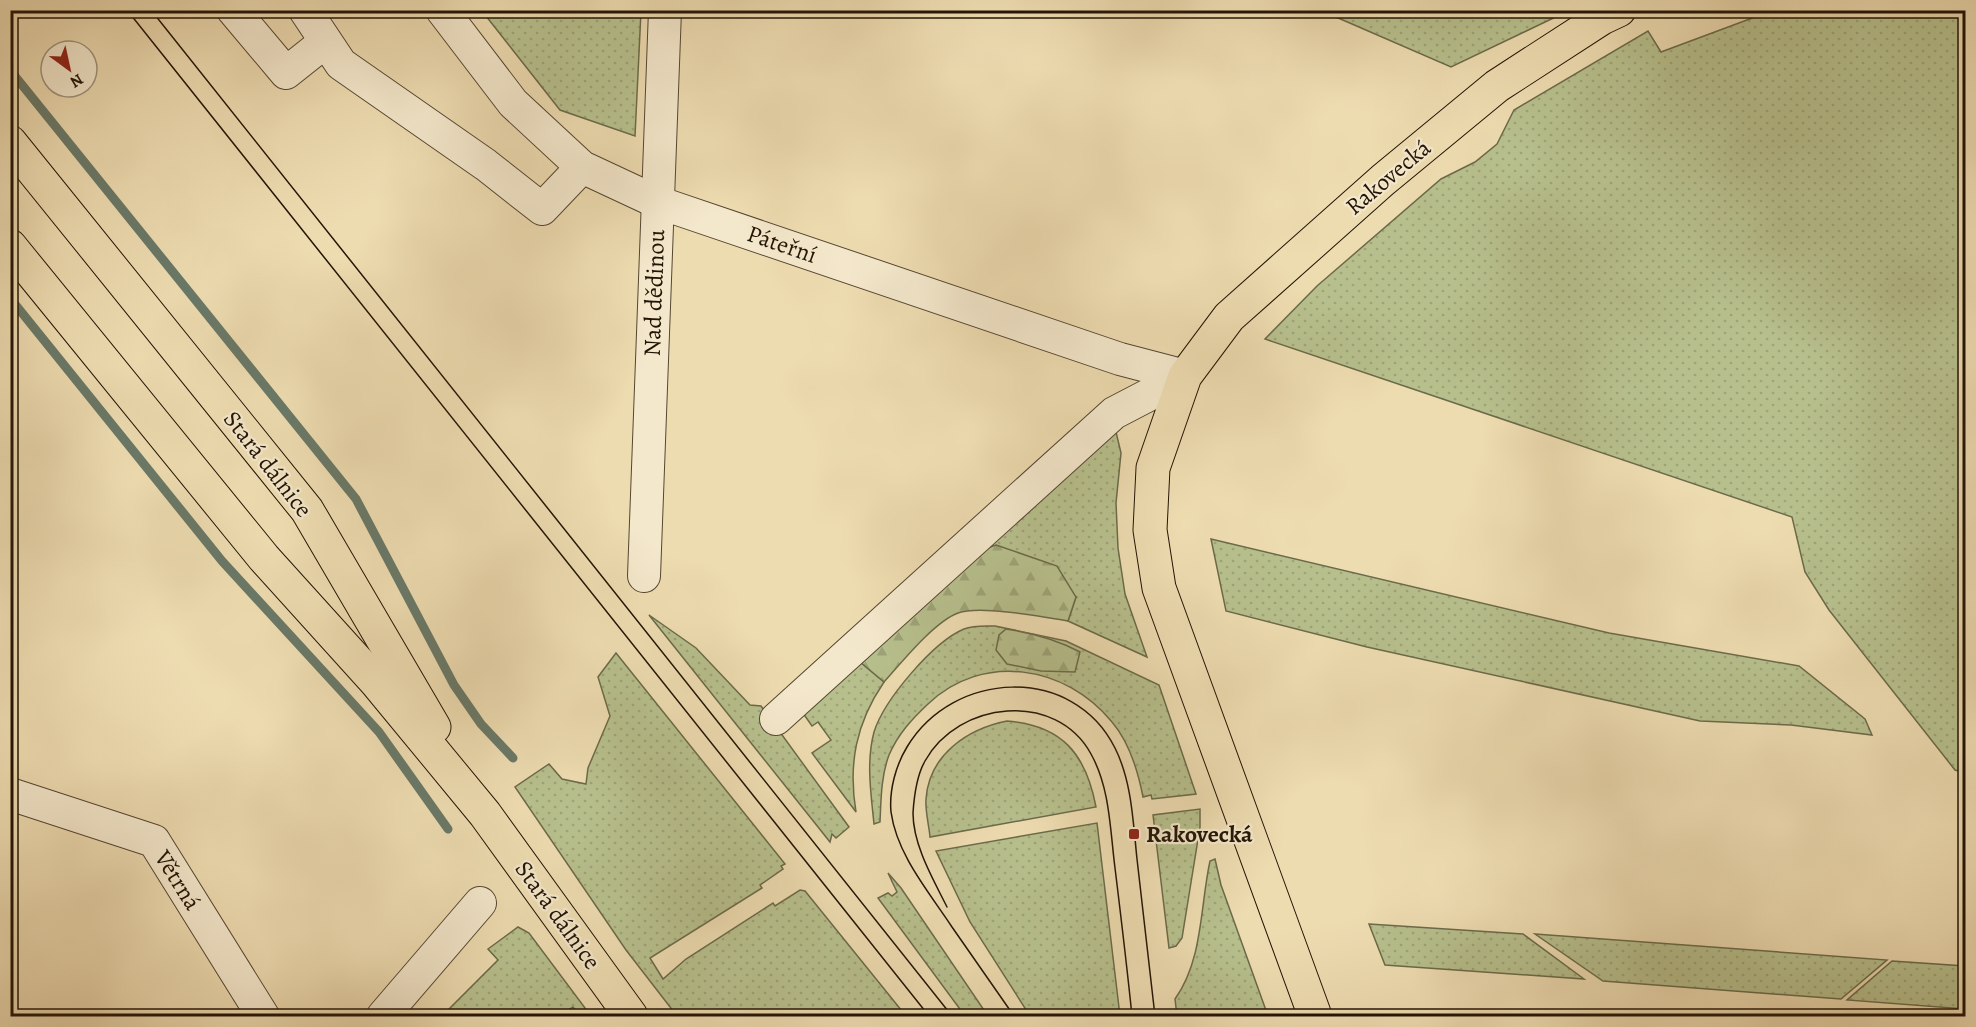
<svg xmlns="http://www.w3.org/2000/svg" width="1976" height="1027" viewBox="0 0 1976 1027" font-family="Alegreya,serif">
<style>
.grass{fill:url(#grass-dots);stroke:#6c6a4a;stroke-width:1.5}
.forest{fill:url(#forest-firs);stroke:#6c6a4a;stroke-width:1.5}
.lines{fill:none;stroke-linecap:round;stroke-linejoin:round}
.stream{stroke:#697968;stroke-width:9}
.minor-casing{stroke:#554631;stroke-width:34}
.major-casing{stroke:#221406;stroke-width:35}
.minor{stroke:#f4e8cc;stroke-width:32}
.major{stroke:#eedcb1;stroke-width:33}
.tram{stroke:#221406;stroke-width:1.5}
.poi-dot{fill:#8f2418;stroke:#f4e8cc;stroke-width:2}
.labels{text-anchor:middle;stroke-width:4.5;stroke-linejoin:round;paint-order:stroke}
.street-label{font-size:24px;fill:#221406;stroke:#f4e8cc}
.poi-label{font-size:24px;font-weight:bold;fill:#221406;stroke:#f4e8cc;text-anchor:start}
</style>
<defs>
<pattern id="grass-dots" width="8" height="8" patternUnits="userSpaceOnUse" patternTransform="scale(1.5)"><rect width="8" height="8" fill="#b7c08d"/><path d="M2 2h.1M6 6h.1" fill="none" stroke="#9da478" stroke-width="1.8" stroke-linecap="round"/></pattern>
<pattern id="forest-firs" width="22" height="20" patternUnits="userSpaceOnUse" patternTransform="scale(1.5)"><rect width="22" height="20" fill="#b7c08d"/><path d="M5 1l3.5 6h-7zM16 11l3.5 6h-7z" fill="#9da478"/></pattern>
</defs>
<rect width="100%" height="100%" fill="#eedcb1"/>
<filter id="stains"><feTurbulence type="fractalNoise" baseFrequency=".00333" numOctaves="4"/><feColorMatrix values="0 0 0 0 .2 0 0 0 0 .09 0 0 0 0 .02 0 0 0 .5 -.17"/></filter>
<radialGradient id="worn" r=".72"><stop offset=".6" stop-color="#630" stop-opacity="0"/><stop offset="1" stop-color="#630" stop-opacity=".3"/></radialGradient>
<g class="grass">
<polygon points="482,11 641,11 635,136 560,110"/>
<polygon points="1322,11 1568,11 1451,67"/>
<polygon points="1771,11 1965,11 1965,773 1955,770 1829,610 1805,572 1792,517 1265,339 1317,286 1441,179 1475,162 1497,144 1514,110 1648,31 1661,52"/>
<polygon points="1110,431 1116,432 1121,453 1116,503 1118,548 1125,594 1147,657 1068,621 1076,597 965,556"/>
<polygon points="1211,539 1609,633 1799,666 1865,719 1872,735 1791,725 1700,721 1367,647 1226,611"/>
<polygon points="649,615 696,648 750,705 761,706 849,827 836,838 832,834 830,842"/>
<path d="M995,626L1066,641L1159,685L1196,794L1152,799L1151,795L1143,797C1138,771 1130,743 1112,722C1066,665 982,652 928,704C912,719 898,734 889,755C881,776 881,800 880,822L874,824C871,794 866,762 874,732C884,700 933,642 964,629C974,625 985,626 995,626Z"/>
<polygon points="616,653 785,864 781,866 783,869 760,885 762,888 650,958 663,979 686,959 773,903 775,906 800,890 805,891 906,1016 677,1016 626,950 515,787 549,764 562,779 586,784 588,768 610,716 598,677"/>
<path d="M853,656L884,682C856,723 848,764 856,812L812,753L831,740L818,722L812,726L798,706Z"/>
<path d="M1007,721C1062,725 1086,754 1096,807L930,837C929,825 925,811 926,799C929,755 967,729 1007,721Z"/>
<polygon points="1200,809 1200,827 1182,938 1176,946 1169,948 1153,815"/>
<polygon points="1097,823 1120,1016 1030,1016 970,922 936,851"/>
<path d="M1215,859L1221,885L1268,1016H1177L1175,999C1203,960 1200,907 1210,861Z"/>
<polygon points="888,873 901,888 988,1016 965,1016 878,898 888,893 892,896 897,892"/>
<polygon points="1369,924 1523,934 1584,979 1385,965"/>
<polygon points="518,927 529,933 591,1016 580,1016 573,1007 559,1016 442,1016 498,960 488,949"/>
<polygon points="1535,934 1887,960 1841,999 1603,981"/>
<polygon points="1892,961 1965,966 1965,1009 1847,1000"/>
</g>
<g class="forest">
<path d="M996,545L1057,566L1076,597L1068,621C1044,617 980,605 958,613C934,622 902,662 884,682L853,656L965,556Z"/>
<path d="M1006,629C1033,633 1056,639 1080,652L1075,672L1041,671L1007,664L996,650L999,635Z"/>
</g>
<g class="lines">
<g class="stream">
<polyline points="10,70 356,499 454,685 481,724 513,758"/>
<polyline points="10,298 222,561 379,732 448,829"/>
</g>
<defs>
<g id="minor">
<polyline points="233,10 286,73 325,42"/>
<polyline points="305,10 341,64 486,165 542,209 582,167"/>
<polyline points="442,10 513,103 582,167 657,202 1120,359 1185,376"/>
<polyline points="644,576 665,10"/>
<polyline points="776,719 1114,413 1185,376"/>
<polyline points="10,794 154,841 263,1016"/>
<polyline points="383,1016 480,903"/>
</g>
<g id="major">
<polyline points="10,142 307,510 434,727"/>
<polyline points="10,246 264,558 377,683 485,814 631,1016"/>
<polyline points="1315,1016 1159,588 1150,530 1153,468 1185,376 1229,317 1383,180 1497,86 1602,18 1619,10"/>
</g>
</defs>
<use href="#minor" class="minor-casing"/>
<use href="#major" class="major-casing"/>
<use href="#minor" class="minor"/>
<use href="#major" class="major"/>
<g class="tram">
<polyline points="127,10 929,1016"/>
<polyline points="151,10 952,1016"/>
<path d="M947,907C933,879 913,845 913,813C914,797 917,775 925,761C958,701 1056,690 1091,754C1110,788 1110,829 1115,868C1121,917 1127,967 1132,1016"/>
<path d="M1014,1016C994,987 973,957 952,927C929,892 897,855 891,812C889,790 896,765 907,747C953,670 1073,664 1115,748C1132,782 1133,822 1137,859C1143,911 1149,964 1155,1016"/>
</g>
</g>
<rect class="poi-dot" x="1128" y="828" width="12" height="12" rx="3"/>
<g class="labels">
<g class="street-label">
<text transform="translate(1388 177) rotate(-40)" y="8">Rakovecká</text>
<text transform="translate(782 244) rotate(19)" y="8">Páteřní</text>
<text transform="translate(654 293) rotate(-88)" y="8">Nad dědinou</text>
<text transform="translate(268 464) rotate(52)" y="8">Stará dálnice</text>
<text transform="translate(178 880) rotate(58)" y="8">Větrná</text>
<text transform="translate(558 915) rotate(54)" y="8">Stará dálnice</text>
</g>
<g class="poi-label">
<text x="1146" y="842">Rakovecká</text>
</g>
</g>
<rect width="1976" height="1027" fill="none" stroke="#eedcb1" stroke-width="36"/>
<rect x="12" y="12" width="1952" height="1003" fill="none" stroke="#221406" stroke-width="3"/>
<rect x="18" y="18" width="1940" height="991" fill="none" stroke="#221406" stroke-width="1.5"/>
<g transform="translate(69 69) rotate(147)"><circle r="28" fill="#f4e8cc" stroke="#a0937d" stroke-width="1.5"/>
<path d="M0-4.5L10 22L0 15L-10 22Z" fill="#8f2418"/>
<text y="-9" font-size="16" font-weight="bold" text-anchor="middle" fill="#221406">N</text>
</g>
<rect width="100%" height="100%" filter="url(#stains)"/>
<rect width="100%" height="100%" fill="url(#worn)"/>
</svg>
